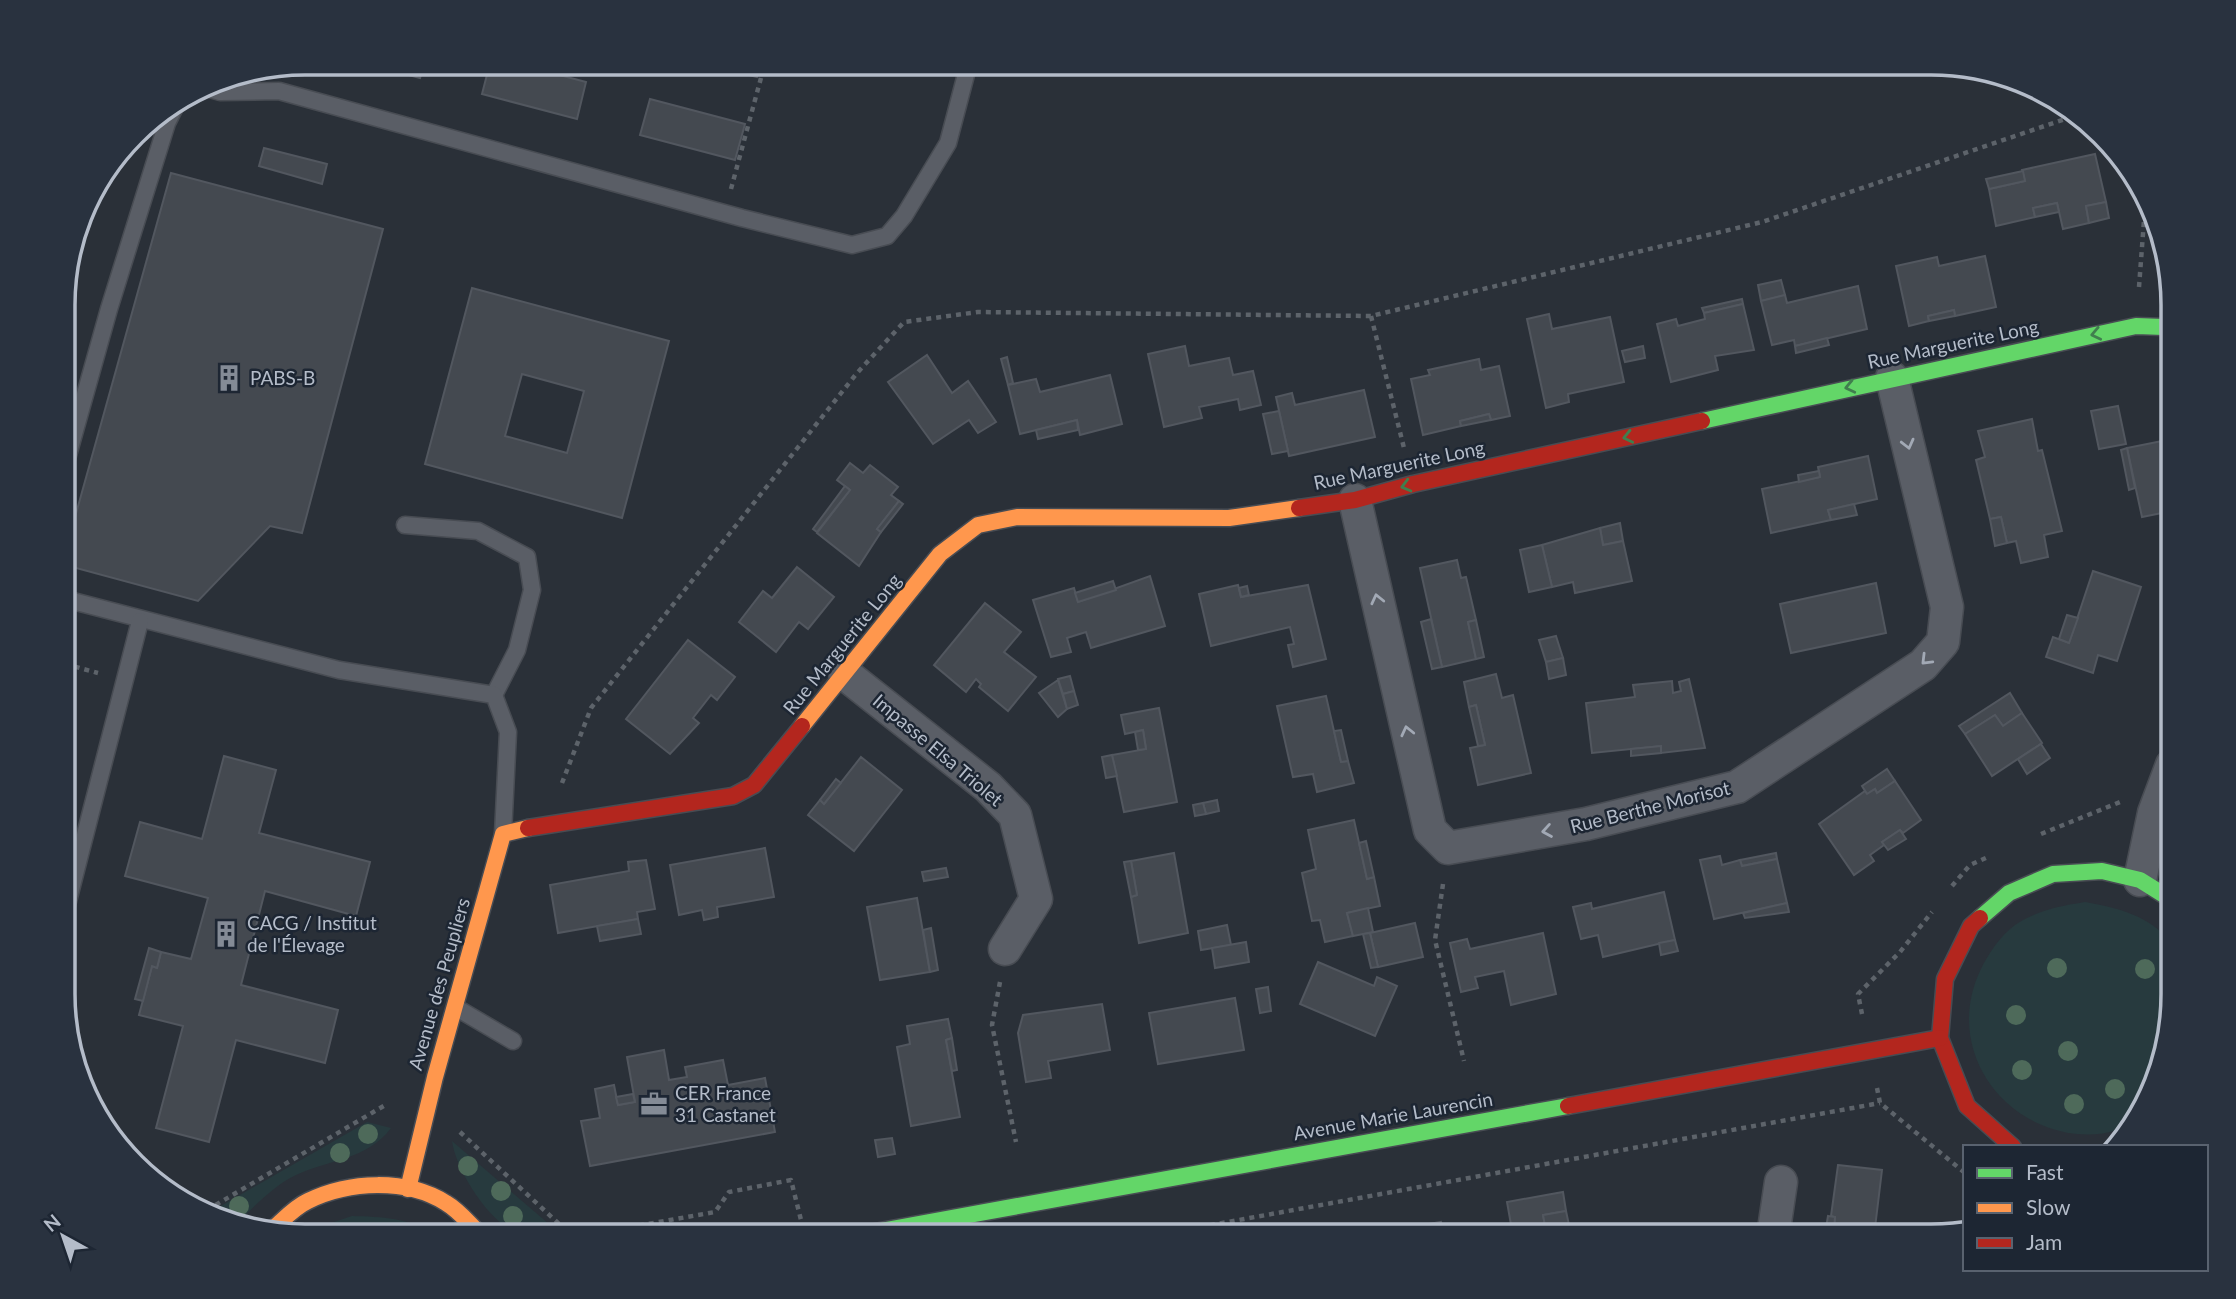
<svg xmlns="http://www.w3.org/2000/svg" width="2236" height="1299" viewBox="0 0 2236 1299" font-family="Lato,sans-serif">
<style>
.green{fill:#273a3e}
.building{fill:#444950;stroke:#52575f;stroke-width:2;fill-rule:evenodd}
.lines{fill:none;stroke-linecap:round;stroke-linejoin:round}
.lane-casing{stroke:#484c53;stroke-width:19}
.street-casing{stroke:#484c53;stroke-width:35}
.fast-casing{stroke:#484c53;stroke-width:19}
.slow-casing{stroke:#484c53;stroke-width:19}
.jam-casing{stroke:#484c53;stroke-width:19}
.path{stroke:#5d636a;stroke-width:4.5;stroke-dasharray:5 5;stroke-linecap:butt}
.lane{stroke:#5a5e66;stroke-width:16}
.street{stroke:#5a5e66;stroke-width:32}
.fast{stroke:#63d668;stroke-width:16}
.slow{stroke:#ff974d;stroke-width:16}
.jam{stroke:#b3261e;stroke-width:16}
.tree{fill:#4e6a5a}
.oneway{stroke:#407e4e}
.oneway2{stroke:#a2a9b5}
.labels{text-anchor:middle;stroke-width:5;stroke-linejoin:round;paint-order:stroke}
.street-label{font-size:19px;fill:#b4bcc9;stroke:#1d2633}
.poi-label{font-size:19px;fill:#b4bcc9;stroke:#1d2633;text-anchor:start}
.rim{fill:none;stroke:#b4bcc9;stroke-width:3.5}
</style>
<rect width="100%" height="100%" fill="#2a3038"/>
<g class="green">
<path d="M2085,902C2120,908 2149,916 2172,943L2173,1009L2141,1115C2124,1132 2101,1136 2077,1134C1998,1126 1945,1046 1980,971C1988,954 2000,936 2015,925C2038,910 2060,906 2085,902Z"/>
<path d="M367,1122L391,1128C367,1160 330,1159 296,1175C275,1185 258,1203 241,1219L212,1211Z"/>
<path d="M452,1141L563,1236C551,1236 537,1238 525,1236C493,1230 456,1171 452,1141Z"/>
<path d="M352,1216C381,1217 410,1217 434,1236H304L316,1228Z"/>
</g>
<g class="building">
<polygon points="364,63 425,63 420,78"/>
<polygon points="490,63 514,63 586,82 577,119 482,94"/>
<polygon points="701,63 761,63 757,77"/>
<polygon points="650,99 745,124 735,160 640,135"/>
<polygon points="264,148 327,164 322,184 259,166"/>
<polygon points="2095,154 2106,202 2086,206 2089,223 2063,229 2057,203 2033,208 2035,217 1996,226 1989,189 2025,181 2022,170"/>
<polygon points="2023,171 2025,181 1989,189 1986,179"/>
<polygon points="171,173 383,229 302,533 270,526 198,601 65,565 65,553"/>
<polygon points="2106,202 2109,218 2089,223 2086,206"/>
<polygon points="2057,203 2059,212 2035,217 2033,208"/>
<polygon points="1985,256 1996,307 1955,316 1954,310 1928,316 1929,321 1909,326 1896,266 1937,257 1939,266"/>
<polygon points="1781,280 1785,295 1761,301 1758,285"/>
<polygon points="1858,286 1867,329 1795,346 1794,340 1772,345 1761,301 1785,295 1787,303"/>
<path d="M472,288L669,341L622,518L425,464ZM522,374L584,391L567,453L505,436Z"/>
<polygon points="1742,299 1743,304 1704,313 1702,308"/>
<polygon points="1743,304 1754,350 1715,356 1718,370 1671,382 1657,324 1676,319 1678,326 1705,319 1704,313"/>
<polygon points="1954,310 1955,316 1929,321 1928,316"/>
<polygon points="1549,314 1552,329 1610,317 1624,382 1568,394 1569,402 1546,408 1527,319"/>
<polygon points="1827,338 1829,345 1796,353 1795,346"/>
<polygon points="1185,346 1189,366 1229,358 1233,375 1253,371 1261,405 1240,410 1238,399 1199,407 1202,418 1164,427 1148,354"/>
<polygon points="1643,346 1645,358 1625,362 1622,351"/>
<polygon points="927,355 952,393 968,381 996,422 978,433 969,420 933,444 888,382"/>
<polygon points="1007,357 1013,383 1008,385 1001,359"/>
<polygon points="1479,359 1481,370 1499,366 1510,416 1491,420 1489,414 1460,421 1461,426 1423,435 1411,379 1430,375 1428,370"/>
<polygon points="1110,375 1122,424 1080,435 1077,420 1020,434 1008,385 1036,379 1040,392"/>
<polygon points="1364,390 1375,437 1289,456 1276,397 1292,393 1295,405"/>
<polygon points="2118,406 2126,444 2099,449 2091,411"/>
<polygon points="1279,411 1288,451 1272,454 1263,414"/>
<polygon points="1489,414 1491,420 1461,426 1460,421"/>
<polygon points="2032,419 2038,451 2042,450 2062,531 2044,535 2048,557 2021,563 2016,541 2007,543 2001,517 1990,519 1976,460 1985,457 1978,431"/>
<polygon points="1077,420 1078,430 1038,439 1036,430"/>
<polygon points="2172,439 2172,511 2142,517 2127,448"/>
<polygon points="2127,448 2135,488 2129,490 2121,450"/>
<polygon points="1868,456 1877,499 1828,510 1831,520 1771,533 1762,489 1820,477 1818,467"/>
<polygon points="850,463 863,473 870,465 898,487 891,495 899,501 877,529 881,532 859,566 817,533 850,490 837,480"/>
<polygon points="1819,471 1820,477 1799,482 1798,475"/>
<polygon points="845,486 850,490 817,532 813,529"/>
<polygon points="899,501 903,504 881,532 877,529"/>
<polygon points="1854,504 1857,515 1831,520 1828,510"/>
<polygon points="2001,517 2007,543 1995,546 1990,519"/>
<polygon points="1620,523 1623,541 1603,545 1600,528"/>
<polygon points="1600,528 1603,545 1623,541 1632,581 1575,593 1573,582 1552,587 1542,545"/>
<polygon points="1542,545 1552,587 1529,592 1520,550"/>
<polygon points="1457,560 1461,578 1466,577 1476,620 1468,622 1476,659 1442,667 1420,568"/>
<polygon points="797,567 834,597 808,629 799,622 776,652 739,622 763,591 772,598"/>
<polygon points="2093,571 2141,587 2117,661 2098,655 2093,673 2046,657 2053,637 2069,643"/>
<polygon points="1150,576 1165,626 1091,648 1086,632 1067,638 1071,652 1051,657 1033,600 1074,588 1078,602"/>
<polygon points="1113,581 1116,590 1078,602 1075,593"/>
<polygon points="1876,583 1886,633 1791,653 1780,604"/>
<polygon points="1238,585 1241,597 1308,585 1326,659 1293,667 1288,645 1294,644 1290,627 1211,646 1199,594"/>
<polygon points="1247,586 1249,595 1241,597 1239,588"/>
<polygon points="985,603 1021,632 1004,652 1036,677 1008,711 979,687 981,684 976,679 966,692 934,665"/>
<polygon points="2067,615 2078,618 2069,643 2059,639"/>
<polygon points="1431,619 1442,667 1432,669 1421,622"/>
<polygon points="1476,620 1484,657 1476,659 1468,622"/>
<polygon points="1556,636 1563,658 1546,662 1539,640"/>
<polygon points="688,640 735,677 717,700 711,695 693,718 699,723 670,754 626,719"/>
<polygon points="1563,658 1566,675 1549,679 1546,662"/>
<polygon points="1496,674 1502,698 1513,695 1531,773 1478,785 1470,748 1485,745 1476,705 1469,707 1464,682"/>
<polygon points="1070,676 1074,691 1063,694 1058,679"/>
<polygon points="1689,679 1705,748 1661,753 1661,746 1592,753 1586,703 1635,697 1633,685 1672,681 1673,693 1681,691 1679,682"/>
<polygon points="1058,680 1067,709 1058,717 1039,693"/>
<polygon points="1074,691 1078,705 1067,709 1063,694"/>
<polygon points="2010,693 2022,713 2003,726 1995,715 1965,734 1959,726"/>
<polygon points="1326,696 1341,762 1348,761 1354,783 1317,792 1313,774 1293,777 1277,706"/>
<polygon points="1476,705 1485,745 1478,746 1469,707"/>
<polygon points="1159,708 1177,802 1124,812 1112,755 1146,749 1143,730 1125,734 1121,715"/>
<polygon points="2022,713 2042,743 1992,776 1965,734 1995,715 2003,726"/>
<polygon points="1143,730 1146,749 1138,750 1135,732"/>
<polygon points="1341,730 1348,761 1341,762 1334,731"/>
<polygon points="2041,744 2050,758 2027,774 2018,759"/>
<polygon points="1661,746 1661,753 1631,756 1631,749"/>
<polygon points="1112,755 1117,776 1106,778 1102,757"/>
<polygon points="224,756 276,770 259,833 370,862 356,916 265,891 241,985 338,1010 325,1063 236,1040 209,1142 156,1128 183,1026 139,1015 152,966 157,968 161,952 191,959 208,898 125,876 140,822 202,839"/>
<polygon points="861,757 902,790 854,851 808,815 820,800 824,804"/>
<polygon points="1887,769 1895,781 1877,793 1875,789 1867,794 1862,786"/>
<polygon points="836,779 841,783 824,804 820,800"/>
<polygon points="1895,781 1921,820 1903,833 1900,830 1882,842 1884,845 1870,855 1874,861 1854,875 1819,824 1865,791 1867,794 1875,789 1877,793"/>
<polygon points="1217,800 1219,811 1206,814 1203,803"/>
<polygon points="1203,803 1206,814 1195,816 1193,805"/>
<polygon points="1354,820 1367,879 1374,877 1380,906 1347,913 1353,936 1325,942 1320,920 1312,921 1302,873 1316,869 1308,830"/>
<polygon points="1900,830 1906,839 1888,850 1882,842"/>
<polygon points="1366,841 1374,877 1367,879 1359,843"/>
<polygon points="765,848 774,897 717,907 718,917 704,920 702,910 679,915 670,865"/>
<polygon points="1174,853 1188,933 1139,943 1131,897 1137,895 1131,861"/>
<polygon points="1776,853 1777,859 1742,866 1740,860"/>
<polygon points="1720,856 1722,865 1740,860 1742,866 1777,859 1787,903 1714,919 1700,860"/>
<polygon points="646,860 655,909 637,912 638,919 558,933 550,885 629,871 628,862"/>
<polygon points="1131,861 1137,895 1131,897 1124,862"/>
<polygon points="946,868 948,877 924,881 922,872"/>
<polygon points="1664,892 1675,940 1603,957 1598,935 1581,939 1573,907 1591,903 1592,909"/>
<polygon points="917,898 930,972 880,980 867,907"/>
<polygon points="1787,903 1789,912 1745,918 1743,913"/>
<polygon points="1368,908 1373,932 1353,936 1347,913"/>
<polygon points="638,919 641,934 600,941 597,926"/>
<polygon points="1415,923 1423,957 1378,967 1370,933"/>
<polygon points="1227,925 1231,945 1201,950 1198,931"/>
<polygon points="931,928 938,970 930,972 923,930"/>
<polygon points="1370,933 1378,967 1371,968 1363,934"/>
<polygon points="1543,933 1556,994 1511,1005 1504,971 1475,977 1478,988 1461,992 1450,943 1467,939 1470,949"/>
<polygon points="1675,940 1678,951 1661,955 1659,943"/>
<polygon points="1246,942 1249,962 1215,968 1212,948"/>
<polygon points="149,948 161,952 157,968 152,966 143,1001 135,999"/>
<polygon points="1318,962 1374,986 1377,977 1397,986 1375,1036 1300,1004"/>
<polygon points="1268,987 1271,1011 1260,1013 1256,989"/>
<polygon points="1235,998 1244,1050 1158,1064 1149,1013"/>
<polygon points="1102,1004 1110,1050 1048,1061 1051,1078 1026,1082 1018,1033 1023,1015"/>
<polygon points="948,1019 952,1038 946,1040 960,1117 911,1126 897,1047 910,1044 907,1026"/>
<polygon points="952,1038 957,1070 952,1071 946,1040"/>
<polygon points="664,1050 669,1080 687,1077 685,1067 723,1060 728,1085 765,1078 775,1132 590,1166 581,1121 600,1118 595,1089 614,1085 618,1105 635,1102 627,1057"/>
<polygon points="633,1094 635,1102 618,1105 616,1097"/>
<polygon points="892,1138 895,1154 878,1157 875,1140"/>
<polygon points="1838,1165 1882,1170 1874,1236 1825,1236 1826,1228 1834,1229 1835,1217 1831,1216"/>
<polygon points="1563,1192 1566,1211 1543,1215 1547,1236 1513,1236 1507,1202"/>
<polygon points="1566,1211 1569,1225 1564,1225 1566,1236 1547,1236 1543,1215"/>
<polygon points="1828,1216 1835,1217 1834,1229 1826,1228"/>
<polygon points="1441,1222 1444,1236 1358,1236"/>
</g>
<g class="lines">
<defs>
<g id="lane">
<polyline points="203,87 220,92 279,91 742,218 852,245 887,236 904,216 948,143 969,63"/>
<polyline points="65,466 109,309 167,123 177,103"/>
<polyline points="405,525 478,531 527,557 532,590 517,650 494,695"/>
<polyline points="65,599 339,670 494,695 508,732 503,834"/>
<polyline points="65,913 140,621"/>
<polyline points="455,1007 513,1041"/>
</g>
<g id="street">
<polyline points="1355,500 1430,830 1448,848 1586,824 1737,787 1923,665 1943,642 1947,607 1892,378"/>
<polyline points="845,674 988,787 1015,815 1036,899 1005,949"/>
<polyline points="2140,880 2154,813 2172,765"/>
<polyline points="1773,1236 1781,1182"/>
</g>
<g id="fast">
<polyline points="1702,421 2136,326 2164,327"/>
<polyline points="1980,918 2009,893 2053,874 2102,871 2140,880 2172,900"/>
<polyline points="853,1236 1568,1106"/>
</g>
<g id="slow">
<polyline points="802,726 940,554 978,525 1017,517 1229,518 1299,508"/>
<polyline points="408,1189 435,1077 503,834 528,828"/>
<path d="M274,1228C285,1218 295,1207 308,1201C349,1181 406,1178 446,1203C460,1211 470,1225 482,1236"/>
</g>
<g id="jam">
<polyline points="1299,508 1355,500 1413,484 1702,421"/>
<polyline points="528,828 733,796 754,785 802,726"/>
<polyline points="1980,918 1971,926 1945,979 1940,1038 1967,1106 2013,1147"/>
<polyline points="1568,1106 1940,1038"/>
</g>
</defs>
<use href="#lane" class="lane-casing"/>
<use href="#street" class="street-casing"/>
<use href="#fast" class="fast-casing"/>
<use href="#slow" class="slow-casing"/>
<use href="#jam" class="jam-casing"/>
<g class="path">
<polyline points="731,189 765,63"/>
<polyline points="2139,287 2145,207"/>
<polyline points="1371,316 1404,448"/>
<polyline points="65,664 98,673"/>
<polyline points="562,783 591,708 857,373 904,322 978,312 1371,316 1762,222 2074,116"/>
<polyline points="2041,834 2120,802"/>
<polyline points="1443,884 1435,940 1464,1061"/>
<polyline points="1952,886 1970,865 1988,857"/>
<polyline points="1000,982 992,1025 1016,1142"/>
<polyline points="1862,1014 1858,994 1900,952 1932,912"/>
<polyline points="1877,1088 1880,1103 1965,1173"/>
<polyline points="460,1132 572,1236"/>
<polyline points="207,1210 387,1104"/>
<polyline points="580,1236 715,1212 729,1192 791,1180 805,1236"/>
<polyline points="1151,1236 1880,1103"/>
</g>
<use href="#lane" class="lane"/>
<use href="#street" class="street"/>
<use href="#fast" class="fast"/>
<use href="#slow" class="slow"/>
<use href="#jam" class="jam"/>
</g>
<g class="tree">
<circle cx="2057" cy="968" r="10"/>
<circle cx="2145" cy="969" r="10"/>
<circle cx="2016" cy="1015" r="10"/>
<circle cx="2068" cy="1051" r="10"/>
<circle cx="2022" cy="1070" r="10"/>
<circle cx="2115" cy="1089" r="10"/>
<circle cx="2074" cy="1104" r="10"/>
<circle cx="368" cy="1134" r="10"/>
<circle cx="340" cy="1153" r="10"/>
<circle cx="468" cy="1166" r="10"/>
<circle cx="501" cy="1191" r="10"/>
<circle cx="239" cy="1206" r="10"/>
<circle cx="513" cy="1216" r="10"/>
</g>
<defs><path id="oneway-chevron" d="M-2-3.5L2.5 0L-2 3.5" fill="none" stroke-width="1.6" stroke-linecap="round" stroke-linejoin="round" transform="scale(1.75)"/></defs>
<g class="oneway">
<use href="#oneway-chevron" transform="translate(2096 334) rotate(168)"/>
<use href="#oneway-chevron" transform="translate(1850 387) rotate(167)"/>
<use href="#oneway-chevron" transform="translate(1628 437) rotate(167)"/>
<use href="#oneway-chevron" transform="translate(1406 486) rotate(165)"/>
</g>
<g class="oneway2">
<use href="#oneway-chevron" transform="translate(1908 444) rotate(76)"/>
<use href="#oneway-chevron" transform="translate(1377 599) rotate(-103)"/>
<use href="#oneway-chevron" transform="translate(1926 660) rotate(135)"/>
<use href="#oneway-chevron" transform="translate(1407 731) rotate(-103)"/>
<use href="#oneway-chevron" transform="translate(1547 831) rotate(170)"/>
</g>
<defs>
<symbol id="building-bare" viewBox="-9 -9 18 18"><path d="M-4-6H4V6H1V3H-1V6H-4ZM-2.5-4.3h1.7v1.8h-1.7ZM.8-4.3h1.7v1.8H.8ZM-2.5-1h1.7V.8h-1.7ZM.8-1h1.7V.8H.8Z" fill="#848b96" stroke="#1d2633" stroke-width="2.5" paint-order="stroke"/></symbol>
<symbol id="office-bare" viewBox="-9 -9 18 18"><path d="M-6-3h4V-5.5h4V-3h4V5H-6ZM-1-4.5V-3h2v-1.5ZM-6 0V1H6V0Z" fill="#848b96" stroke="#1d2633" stroke-width="2.5" paint-order="stroke"/></symbol>
</defs>
<g fill-rule="evenodd">
<use href="#building-bare" x="210" y="359" width="38" height="38"/>
<use href="#building-bare" x="207" y="915" width="38" height="38"/>
<use href="#office-bare" x="635" y="1085" width="38" height="38"/>
</g>
<g class="labels">
<g class="street-label">
<text transform="translate(1953 344) rotate(-12)" y="7">Rue Marguerite Long</text>
<text transform="translate(1399 465) rotate(-12)" y="7">Rue Marguerite Long</text>
<text transform="translate(842 644) rotate(-51)" y="7">Rue Marguerite Long</text>
<text transform="translate(938 750) rotate(40)" y="7">Impasse Elsa Triolet</text>
<text transform="translate(1650 807) rotate(-14)" y="7">Rue Berthe Morisot</text>
<text transform="translate(439 984) rotate(-74)" y="7">Avenue des Peupliers</text>
<text transform="translate(1393 1116) rotate(-10)" y="7">Avenue Marie Laurencin</text>
</g>
<g class="poi-label">
<text x="250" y="385">PABS-B</text>
<text x="247" y="930">CACG / Institut<tspan x="247" dy="22">de l'Élevage</tspan></text>
<text x="675" y="1100">CER France<tspan x="675" dy="22">31 Castanet</tspan></text>
</g>
</g>
<path d="M0 0H2236V1299H0ZM305 75H1931A230 230 0 0 1 2161 305V994A230 230 0 0 1 1931 1224H305A230 230 0 0 1 75 994V305A230 230 0 0 1 305 75Z" fill="#29323f" fill-rule="evenodd"/>
<path class="rim" d="M305 75H1931A230 230 0 0 1 2161 305V994A230 230 0 0 1 1931 1224H305A230 230 0 0 1 75 994V305A230 230 0 0 1 305 75Z"/>
<rect x="1963" y="1145" width="245" height="126" fill="#1d2633" stroke="#59626f" stroke-width="2"/>
<rect x="1977" y="1168" width="35" height="10" fill="#63d668" stroke="#59626f" stroke-width="2"/>
<text x="2026" y="1180" font-size="21" fill="#b4bcc9">Fast</text>
<rect x="1977" y="1203" width="35" height="10" fill="#ff974d" stroke="#59626f" stroke-width="2"/>
<text x="2026" y="1215" font-size="21" fill="#b4bcc9">Slow</text>
<rect x="1977" y="1238" width="35" height="10" fill="#b3261e" stroke="#59626f" stroke-width="2"/>
<text x="2026" y="1250" font-size="21" fill="#b4bcc9">Jam</text>
<g transform="translate(63 1236) rotate(320)" stroke="#1d2633" stroke-width="5" paint-order="stroke">
<path d="M0-5L12 26L0 18L-12 26Z" fill="#b4bcc9"/>
<text y="-10" font-size="19" font-weight="bold" text-anchor="middle" fill="#b4bcc9">N</text>
</g>
</svg>
